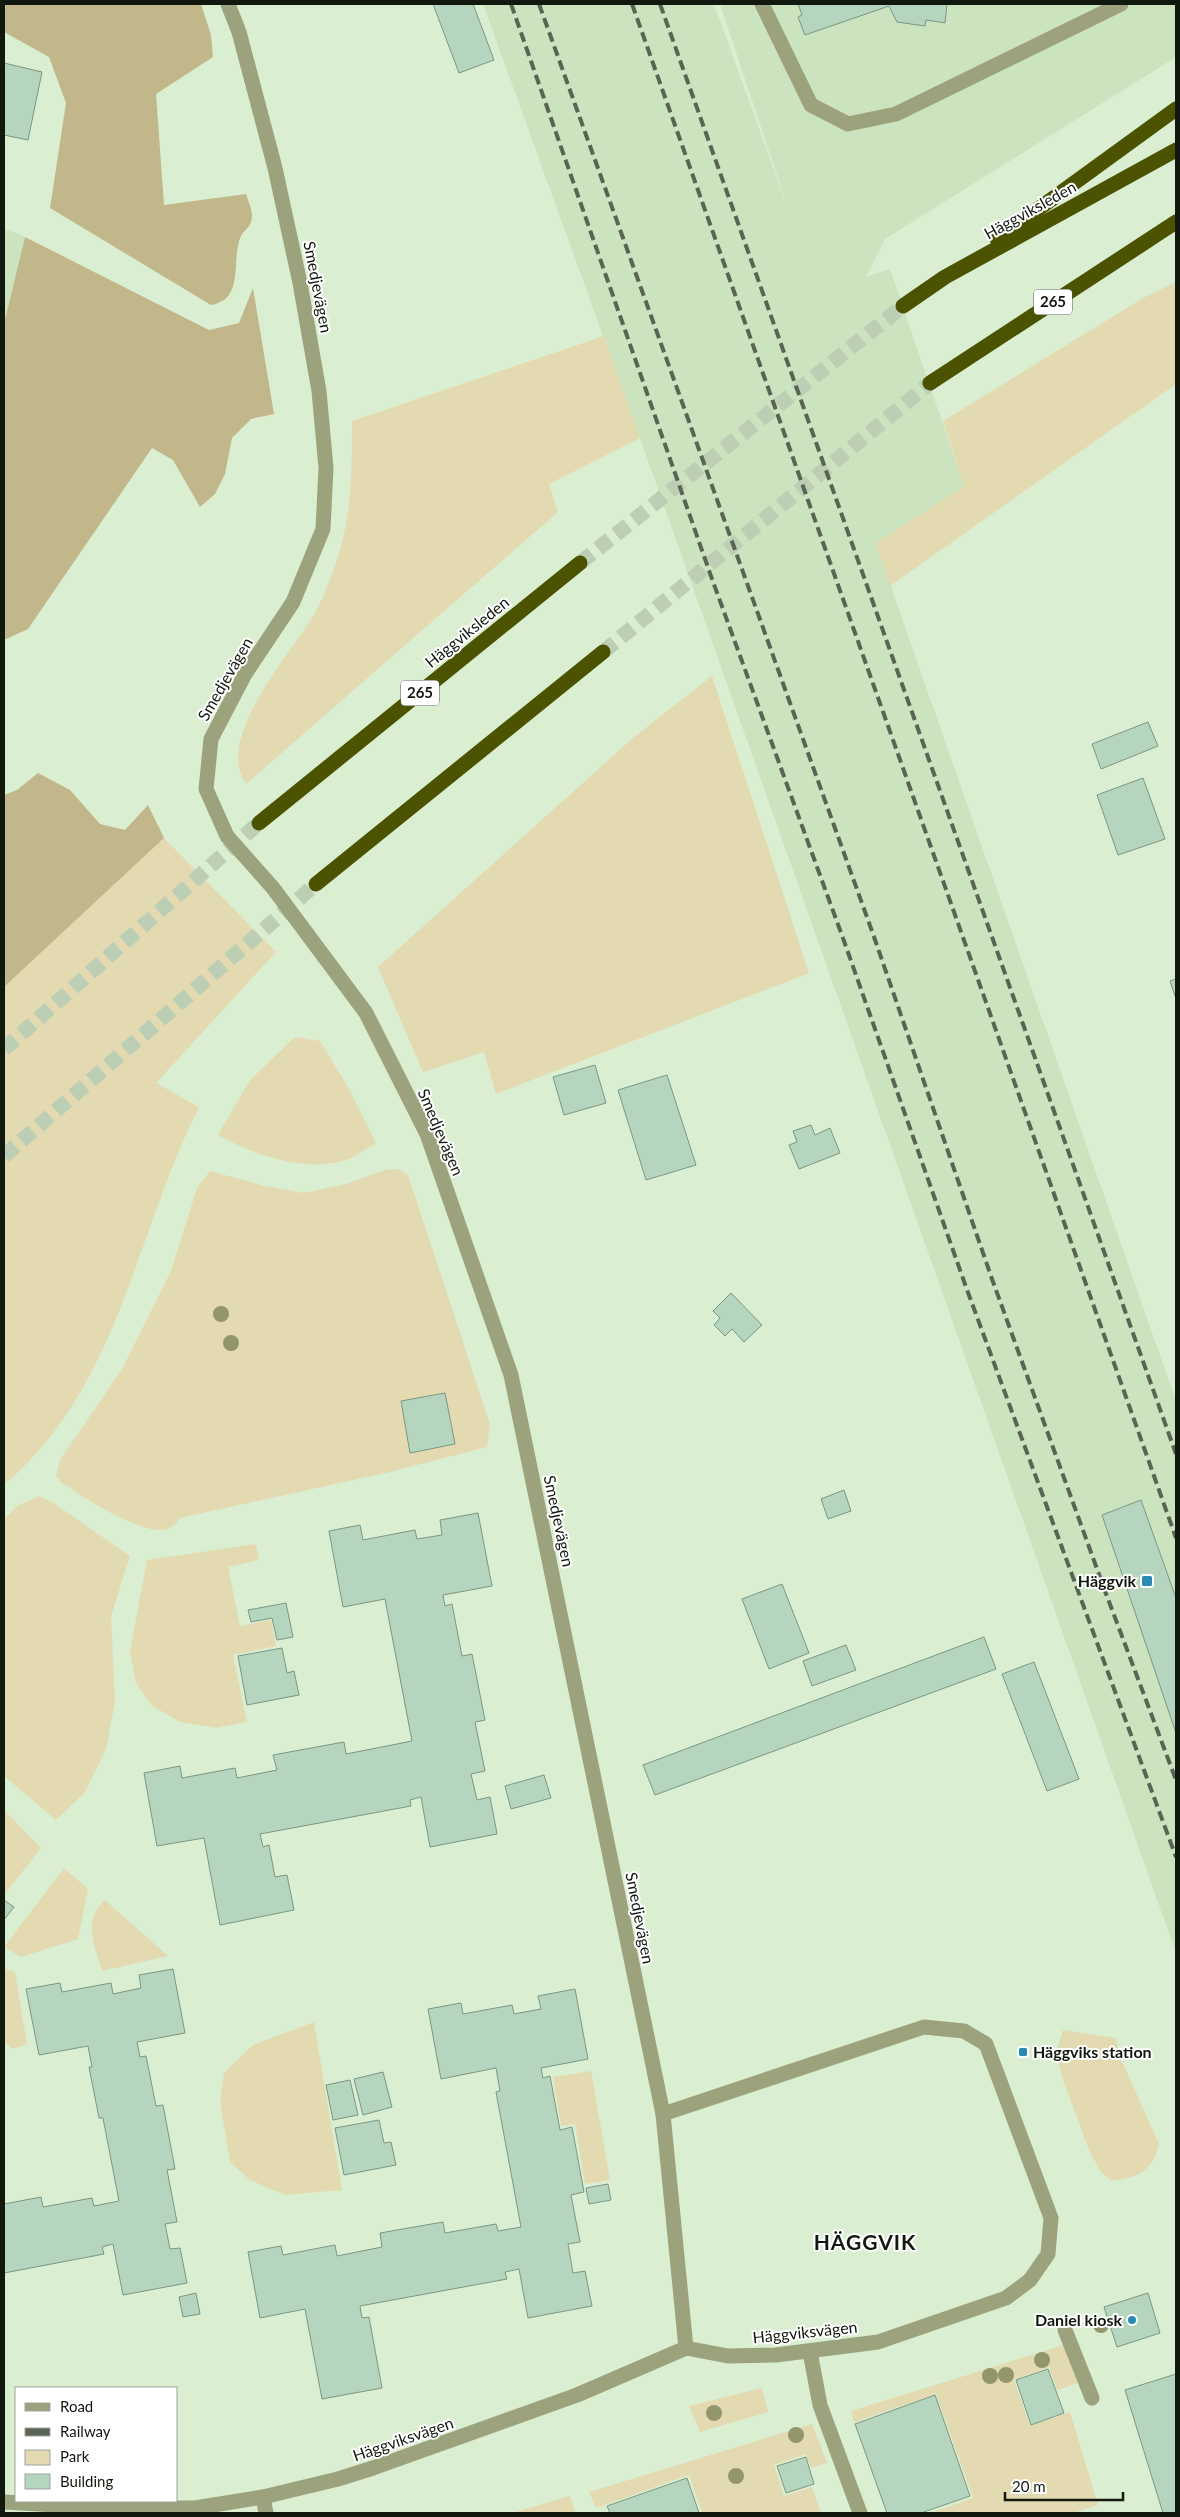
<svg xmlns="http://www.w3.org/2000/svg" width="1180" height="2517" viewBox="0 0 1180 2517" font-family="Lato,sans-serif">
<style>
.built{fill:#cbe3bf}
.green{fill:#e4dab1}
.forest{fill:#c1b78a}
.building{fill:#b6d5bf;stroke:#7a9783}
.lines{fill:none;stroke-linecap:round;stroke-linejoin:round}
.highway-tunnel{stroke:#bcceb4;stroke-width:15;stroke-dasharray:15 8;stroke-linecap:butt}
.lane{stroke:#9ca37c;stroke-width:15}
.street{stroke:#9ca37c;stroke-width:15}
.highway{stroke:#4b5300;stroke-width:15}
.rail{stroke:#596554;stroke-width:4;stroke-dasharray:10 5;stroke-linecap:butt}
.tree{fill:#93956b}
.poi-dot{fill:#298ab5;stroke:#fff;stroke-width:2}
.labels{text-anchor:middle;stroke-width:4;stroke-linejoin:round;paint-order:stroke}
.shield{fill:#fff;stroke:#585d56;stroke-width:1}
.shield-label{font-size:15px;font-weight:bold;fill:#11180e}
.street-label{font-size:16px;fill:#11180e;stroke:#fff}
.poi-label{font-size:16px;font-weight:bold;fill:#11180e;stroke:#fff;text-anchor:end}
.district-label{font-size:21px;font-weight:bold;letter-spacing:1px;fill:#11180e;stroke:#fff}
</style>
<rect width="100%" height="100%" fill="#daeed1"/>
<g class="built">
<polygon points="483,4 714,4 792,220 720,4 1176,4 1176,57 885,239 866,277 890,269 964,486 876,544 1176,1401 1176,1953 640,438"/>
<polygon points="4,228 25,237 4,324"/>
</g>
<g class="green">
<polygon points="1176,282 1176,384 890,586 876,543 964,486 943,421 1143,298"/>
<path d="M604,336L640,438L549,484L558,512L246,784C213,735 295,651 317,609C325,594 331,577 337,560C352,514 352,469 352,421Z"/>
<polygon points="712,676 809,973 496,1094 484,1052 423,1072 378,967 634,737"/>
<path d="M164,838L276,952L156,1083L199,1107C134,1236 120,1386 4,1485V987Z"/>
<path d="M295,1037L320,1041L348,1087L376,1143C367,1148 358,1155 349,1159C306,1174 255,1155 218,1135L250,1080Z"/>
<path d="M399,1169L408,1175L490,1424L487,1447L390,1472L179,1518C165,1555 82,1495 62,1483L56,1476L60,1460L122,1369L171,1271L197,1188L210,1171L265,1186L304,1193L346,1184L385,1170Z"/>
<polygon points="39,1496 55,1504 130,1556 111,1616 115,1702 106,1749 85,1792 56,1820 4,1776 4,1519 19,1505"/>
<polygon points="256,1544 259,1560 228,1567 240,1626 271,1620 276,1646 233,1655 247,1722 217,1728 180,1722 151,1705 136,1683 130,1651 147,1560"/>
<polygon points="4,1810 41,1848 4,1895"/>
<polygon points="64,1868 88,1889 78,1939 21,1957 4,1947"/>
<path d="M105,1900L168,1956L102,1971C95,1947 82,1920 105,1900Z"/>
<polygon points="4,1968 15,1972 27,2044 12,2049 4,2041"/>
<polygon points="314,2022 342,2190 285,2195 250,2180 230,2162 220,2102 224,2073 253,2045"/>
<path d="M1063,2030L1116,2038L1120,2057L1159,2144C1153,2171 1137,2178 1111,2181L1101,2172L1089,2150L1062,2077L1056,2053Z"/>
<polygon points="591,2071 610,2180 585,2184 575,2124 561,2126 553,2077"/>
<polygon points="1067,2344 1081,2382 1057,2390 1049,2367 1014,2380 1030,2426 1070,2412 1098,2505 1073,2513 930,2513 973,2498 936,2394 854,2422 851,2411"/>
<polygon points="762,2388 768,2412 700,2432 689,2406"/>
<polygon points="812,2424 827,2463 811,2468 806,2454 774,2465 784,2496 812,2487 821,2513 702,2513 689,2475 596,2508 589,2492"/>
<polygon points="570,2496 575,2513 512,2513"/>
</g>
<g class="forest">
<path d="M4,4H201L211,35L213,57L156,94L164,205L246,194C248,201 252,209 252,216C252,226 245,229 241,236C230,259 246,299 211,305L50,208L66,103L49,57L4,32Z"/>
<polygon points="25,237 209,330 239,323 253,288 274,414 251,419 232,438 225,474 215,494 200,507 173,460 152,448 28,629 4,640 4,324"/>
<polygon points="38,773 70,790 100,824 125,830 148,805 164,838 4,987 4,795 17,790"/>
</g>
<g class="building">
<polygon points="433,4 473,4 494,60 459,73"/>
<polygon points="798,4 947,4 945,23 926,20 925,26 897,22 889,6 805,35 798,17 802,15"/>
<polygon points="4,63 42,72 28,140 4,135"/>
<polygon points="1148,722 1158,746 1101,769 1092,744"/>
<polygon points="1143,778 1165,839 1118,855 1097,795"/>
<polygon points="1176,979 1176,999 1170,981"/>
<polygon points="595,1065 606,1103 564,1115 553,1077"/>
<polygon points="667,1075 696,1165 646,1180 618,1090"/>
<polygon points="811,1125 815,1135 830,1128 840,1153 799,1169 789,1145 797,1142 793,1131"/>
<polygon points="731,1293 762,1325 744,1342 732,1329 725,1336 714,1325 720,1318 713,1311"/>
<polygon points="445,1393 455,1444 410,1453 401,1401"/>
<polygon points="844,1490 851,1511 828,1519 821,1499"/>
<polygon points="1141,1500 1176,1598 1176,1733 1102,1515"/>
<polygon points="478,1513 492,1586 443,1595 445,1606 452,1604 462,1656 472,1654 485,1720 475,1722 485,1771 471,1774 477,1800 490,1797 497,1834 430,1847 421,1797 410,1800 411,1806 260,1834 263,1847 269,1845 275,1877 287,1875 294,1910 220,1925 204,1838 157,1846 144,1773 180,1766 182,1778 235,1768 237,1778 277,1770 273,1755 344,1742 346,1754 412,1741 385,1599 343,1607 329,1531 360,1525 363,1540 415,1530 417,1539 442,1535 440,1520"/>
<polygon points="782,1584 809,1653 769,1669 742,1599"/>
<polygon points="286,1603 293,1637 277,1640 272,1618 251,1622 248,1610"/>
<polygon points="984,1637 996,1669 655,1795 643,1765"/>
<polygon points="846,1645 856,1670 812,1686 803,1661"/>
<polygon points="282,1648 287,1673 294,1671 299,1695 247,1705 238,1656"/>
<polygon points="1034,1662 1079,1779 1047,1791 1002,1674"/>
<polygon points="544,1775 551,1798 511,1809 505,1786"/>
<polygon points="4,1900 14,1907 4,1920"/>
<polygon points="173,1969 185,2033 137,2042 140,2057 146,2056 156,2106 163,2105 175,2169 167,2170 177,2222 165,2224 170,2249 180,2248 187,2283 123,2295 113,2244 102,2247 104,2254 4,2273 4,2204 41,2197 43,2207 92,2198 94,2206 119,2201 103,2118 99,2118 89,2067 92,2067 88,2046 39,2055 26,1989 60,1983 62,1992 111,1983 113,1994 141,1988 139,1975"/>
<polygon points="575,1989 588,2059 541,2068 543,2078 550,2076 560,2130 572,2127 584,2192 571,2195 580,2242 568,2244 573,2273 585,2271 592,2306 528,2318 519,2269 505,2272 507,2279 360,2306 362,2318 369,2317 382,2388 322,2399 305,2309 260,2318 248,2252 281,2246 283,2255 335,2245 337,2256 382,2247 380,2233 443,2222 445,2233 496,2224 498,2231 521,2227 496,2092 500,2091 496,2068 441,2079 428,2009 461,2003 463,2014 512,2005 514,2014 541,2009 538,1996"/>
<polygon points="383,2072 392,2107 363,2115 354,2079"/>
<polygon points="350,2080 358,2115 333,2120 326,2085"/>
<polygon points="379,2120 384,2143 391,2142 396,2165 344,2175 335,2128"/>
<polygon points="608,2184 611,2200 589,2204 586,2188"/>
<polygon points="196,2293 200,2314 183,2317 179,2297"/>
<polygon points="1148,2293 1160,2333 1117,2347 1104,2307"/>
<polygon points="1048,2369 1064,2413 1031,2425 1016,2380"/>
<polygon points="1176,2374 1176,2513 1163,2513 1125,2390"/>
<polygon points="935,2395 970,2496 921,2513 887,2513 855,2424"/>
<polygon points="806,2457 814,2484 786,2493 777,2466"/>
<polygon points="687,2478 699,2513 610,2513 607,2506"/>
</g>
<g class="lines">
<g class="highway-tunnel">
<polyline points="580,563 903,306"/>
<polyline points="603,652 930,383"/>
<polyline points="4,1049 259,823"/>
<polyline points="4,1156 316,884"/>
</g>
<g class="lane">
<polyline points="762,4 811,105 848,124 896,114 1121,4"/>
<polyline points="810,2352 820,2405 860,2513"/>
</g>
<g class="street">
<polyline points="228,4 239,32 275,168 300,283 319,391 326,468 323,529 293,602 245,674 211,739 206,789 227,836 273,888 366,1013 427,1134 511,1375 663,2114 686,2348"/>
<polyline points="1065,2330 1092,2398"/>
<polyline points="263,2497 266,2513"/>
<polyline points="4,2502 108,2508 195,2508 263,2497 338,2479 373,2468 577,2395 686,2348 728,2356 776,2355 878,2342 1006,2298 1030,2280 1048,2254 1051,2218 986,2044 964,2031 924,2027 663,2114"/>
</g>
<g class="highway">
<polyline points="997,239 1176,109"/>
<polyline points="903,306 945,277 1176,150"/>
<polyline points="930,383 1176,222"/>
<polyline points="259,823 580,563"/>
<polyline points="316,884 603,652"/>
</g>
<g class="rail">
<polyline points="511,4 712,579 844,941 966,1287 1176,1857"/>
<polyline points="539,4 873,934 992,1279 1105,1591 1176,1780"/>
<polyline points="632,4 1176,1538"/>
<polyline points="660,4 1176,1454"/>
</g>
</g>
<g class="tree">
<circle cx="221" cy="1314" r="8"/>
<circle cx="231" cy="1343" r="8"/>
<circle cx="1101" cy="2325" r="8"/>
<circle cx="1042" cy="2360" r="8"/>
<circle cx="1006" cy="2375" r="8"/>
<circle cx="990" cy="2376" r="8"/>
<circle cx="714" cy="2413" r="8"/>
<circle cx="796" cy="2435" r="8"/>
<circle cx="736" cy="2476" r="8"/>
</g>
<g class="poi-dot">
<rect x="1141" y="1575" width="12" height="12" rx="2.5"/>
<rect x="1018" y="2047" width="10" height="10" rx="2.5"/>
<circle cx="1132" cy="2320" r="5"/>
</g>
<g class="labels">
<g class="shield">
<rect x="1034" y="289.5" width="38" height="25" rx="4"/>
<rect x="401" y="680.5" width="38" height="25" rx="4"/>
</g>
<g class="shield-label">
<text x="1053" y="307">265</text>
<text x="420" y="698">265</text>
</g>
<g class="street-label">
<text transform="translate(1030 210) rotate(-29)" y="6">Häggviksleden</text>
<text transform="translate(318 287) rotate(79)" y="6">Smedjevägen</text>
<text transform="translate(467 632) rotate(-39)" y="6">Häggviksleden</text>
<text transform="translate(225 679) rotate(-60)" y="6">Smedjevägen</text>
<text transform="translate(441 1132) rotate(67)" y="6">Smedjevägen</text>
<text transform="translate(559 1521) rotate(78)" y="6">Smedjevägen</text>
<text transform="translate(640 1918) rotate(79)" y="6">Smedjevägen</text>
<text transform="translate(805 2332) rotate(-6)" y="6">Häggviksvägen</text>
<text transform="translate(403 2439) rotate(-19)" y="6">Häggviksvägen</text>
</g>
<g class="poi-label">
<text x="1136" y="1587">Häggvik</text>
<text x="1033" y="2058" text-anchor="start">Häggviks station</text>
<text x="1122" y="2326">Daniel kiosk</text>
</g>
<g class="district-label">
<text x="865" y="2250">HÄGGVIK</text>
</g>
</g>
<rect width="1180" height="2517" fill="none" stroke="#11180e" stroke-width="10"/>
<rect x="15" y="2387" width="162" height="115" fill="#ffffff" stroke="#a0a39f"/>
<rect x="25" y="2403" width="25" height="8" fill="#9ca37c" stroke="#a0a39f"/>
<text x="60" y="2412" font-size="15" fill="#11180e">Road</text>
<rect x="25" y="2428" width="25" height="8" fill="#596554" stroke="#a0a39f"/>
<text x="60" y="2437" font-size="15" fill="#11180e">Railway</text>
<rect x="25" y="2450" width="25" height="15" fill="#e4dab1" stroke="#a0a39f"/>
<text x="60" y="2462" font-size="15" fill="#11180e">Park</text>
<rect x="25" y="2474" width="25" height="15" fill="#b6d5bf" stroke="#a0a39f"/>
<text x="60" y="2487" font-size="15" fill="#11180e">Building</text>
<path d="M1005 2492v8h118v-8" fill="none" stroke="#11180e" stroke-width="2.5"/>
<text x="1012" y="2492" font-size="15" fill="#11180e" stroke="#ffffff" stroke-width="4" paint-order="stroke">20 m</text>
</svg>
